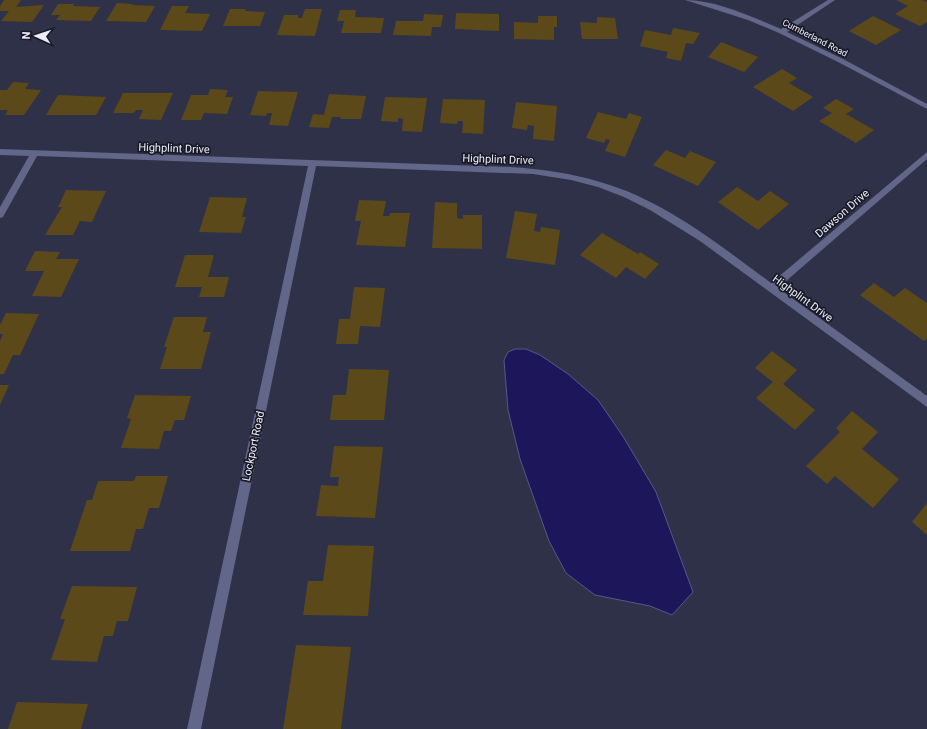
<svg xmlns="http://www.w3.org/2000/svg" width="927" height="729" viewBox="0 0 927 729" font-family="Roboto,sans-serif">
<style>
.water{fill:#1d165a;stroke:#5a568b}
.building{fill:#5b4919}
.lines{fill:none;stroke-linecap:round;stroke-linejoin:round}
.street{fill:#626688;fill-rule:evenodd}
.labels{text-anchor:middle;stroke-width:3.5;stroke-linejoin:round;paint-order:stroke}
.far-street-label{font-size:9px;fill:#eaecfc;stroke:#191a25}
.street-label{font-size:11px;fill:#eaecfc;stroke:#191a25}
</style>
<rect width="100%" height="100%" fill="#2f3149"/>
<polygon class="water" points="515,349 526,349 540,355 568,374 598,400 624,438 656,492 693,592 672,615 650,606 595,595 566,573 549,541 520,459 508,410 504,360 508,352"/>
<g class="building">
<polygon points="4,0 21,0 16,7 44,5 32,22 1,21 9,11 0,11 0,6"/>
<polygon points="896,0 922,0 927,2 927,22 920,26 895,14 908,6"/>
<polygon points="117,3 133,4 132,5 155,6 146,22 106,21"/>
<polygon points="58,4 74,4 73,6 100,7 91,21 56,20 60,15 51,15"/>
<polygon points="172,6 189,6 185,13 210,14 202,31 160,30"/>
<polygon points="230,9 246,9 245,11 265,12 260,26 223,26"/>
<polygon points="305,9 322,9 315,36 277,35 284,15 298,15 298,18 302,18"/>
<polygon points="340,10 356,10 355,17 384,18 381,33 341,33 344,21 337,21"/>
<polygon points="456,13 499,14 499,31 455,29"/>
<polygon points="424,14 443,15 441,27 432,27 431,36 393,35 396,21 423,21"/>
<polygon points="538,16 557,16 557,27 554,27 554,40 514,39 514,22 538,23"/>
<polygon points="873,16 901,30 876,45 849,31"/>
<polygon points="597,17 615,18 618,39 582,39 580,22 597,23"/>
<polygon points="673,28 700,33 693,44 686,43 681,61 666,58 668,52 640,46 645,30 671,35"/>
<polygon points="721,42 758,57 744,72 708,57"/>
<polygon points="782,69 797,78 789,83 813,97 793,111 753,87"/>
<polygon points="13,82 29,83 25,89 41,90 24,115 5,115 8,110 0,110 0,90 7,90"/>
<polygon points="210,89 228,90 225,97 233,97 227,114 204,113 201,120 181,120 191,95 208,95"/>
<polygon points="258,91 298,92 288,126 269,125 272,113 267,113 266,116 250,115"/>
<polygon points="123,93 173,93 161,120 139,119 143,110 136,110 134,113 113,113"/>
<polygon points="329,94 366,96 361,119 340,119 341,117 332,117 329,128 309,127 313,114 324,115"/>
<polygon points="58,95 106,97 96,115 46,115"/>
<polygon points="385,97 427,98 422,132 402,131 403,119 398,118 398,122 381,121"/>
<polygon points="443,99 485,100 483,134 462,133 463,121 458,121 457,124 440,123"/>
<polygon points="836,99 854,109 846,114 874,130 856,143 819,121 832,113 823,108"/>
<polygon points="516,102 557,106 554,141 533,139 534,126 528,125 527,130 512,128"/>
<polygon points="598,112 626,119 629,113 642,117 625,157 605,151 610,140 606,139 604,143 586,138"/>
<polygon points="666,150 685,158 690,151 716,162 698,186 653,165"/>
<polygon points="737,187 758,201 770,191 789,204 758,230 718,202"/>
<polygon points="66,190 106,191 92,222 80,221 73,235 45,235 62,207 58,207"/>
<polygon points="210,197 247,198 242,217 246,217 241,233 199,232"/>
<polygon points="359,200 386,201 383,216 389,216 390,213 410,213 405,247 356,245 361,221 355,221"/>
<polygon points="435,202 457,203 457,218 463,219 463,215 482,215 482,249 432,248"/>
<polygon points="515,211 537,214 534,231 540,232 541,227 560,230 555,265 506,258"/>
<polygon points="602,233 638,254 640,252 659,264 645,279 626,267 616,278 580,255"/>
<polygon points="35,251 60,252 56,259 79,259 61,297 32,296 44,271 25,271"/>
<polygon points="185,255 214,255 208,277 229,277 224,297 199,297 202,287 175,287"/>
<polygon points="874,283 894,297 905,288 927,303 927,338 924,341 860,295"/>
<polygon points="354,287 385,288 380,327 360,326 358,344 336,344 339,319 350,319"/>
<polygon points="6,313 39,314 20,355 13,355 4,374 0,374 0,341 3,334 0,334 0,325"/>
<polygon points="174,317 207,317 203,332 211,332 201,369 160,369 167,347 164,347"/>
<polygon points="772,351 797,370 783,384 815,410 795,430 756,398 773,382 755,368"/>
<polygon points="349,369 389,370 384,420 330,420 333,395 346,395"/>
<polygon points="0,385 9,385 0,405"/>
<polygon points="135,395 191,396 184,420 175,420 171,431 164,431 159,449 121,448 131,419 127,418"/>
<polygon points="852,411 878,432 862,449 899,479 873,508 835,476 827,484 806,466 840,432 836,428"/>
<polygon points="334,446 383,447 375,518 316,516 321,485 338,486 339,477 330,477"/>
<polygon points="136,476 168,476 159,508 149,508 143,529 136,529 130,551 70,551 87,500 92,500 98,481 134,481"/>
<polygon points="927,503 927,535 912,522"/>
<polygon points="328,545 374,546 368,616 303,615 308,581 323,581"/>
<polygon points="72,586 137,587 128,621 117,621 113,636 104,636 97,662 51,660 65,619 60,619"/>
<polygon points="296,645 351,647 341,729 283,729"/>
<polygon points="17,702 88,704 81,729 8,729"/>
</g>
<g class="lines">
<g class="street">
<path d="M685,0C717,0 752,17 781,29L828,0H835L787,32L843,59L927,104V109L838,62L779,33L748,20Z"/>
<path d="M0,149L510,167C541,169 571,173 600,182C664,200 718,244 771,283L927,152V159L778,288L927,396V407L700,241L650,210L624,197L598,187L571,180L533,174L316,166L201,729H187L308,166L37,156L3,217L0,218V207L29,156L0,155Z"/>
</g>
</g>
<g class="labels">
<g class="far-street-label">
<text transform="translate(815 38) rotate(27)" y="3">Cumberland Road</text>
</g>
<g class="street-label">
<text transform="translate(174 148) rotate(2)" y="4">Highplint Drive</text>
<text transform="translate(498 159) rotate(2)" y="4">Highplint Drive</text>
<text transform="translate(842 213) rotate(-41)" y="4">Dawson Drive</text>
<text transform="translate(803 298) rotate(36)" y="4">Highplint Drive</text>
<text transform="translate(253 446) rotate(-78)" y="4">Lockport Road</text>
</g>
</g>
<g transform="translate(36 36) rotate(273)" stroke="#191a25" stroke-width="3" paint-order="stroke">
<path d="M0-3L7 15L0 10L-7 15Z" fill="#eaecfc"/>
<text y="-6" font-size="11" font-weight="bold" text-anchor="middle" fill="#eaecfc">N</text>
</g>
</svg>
